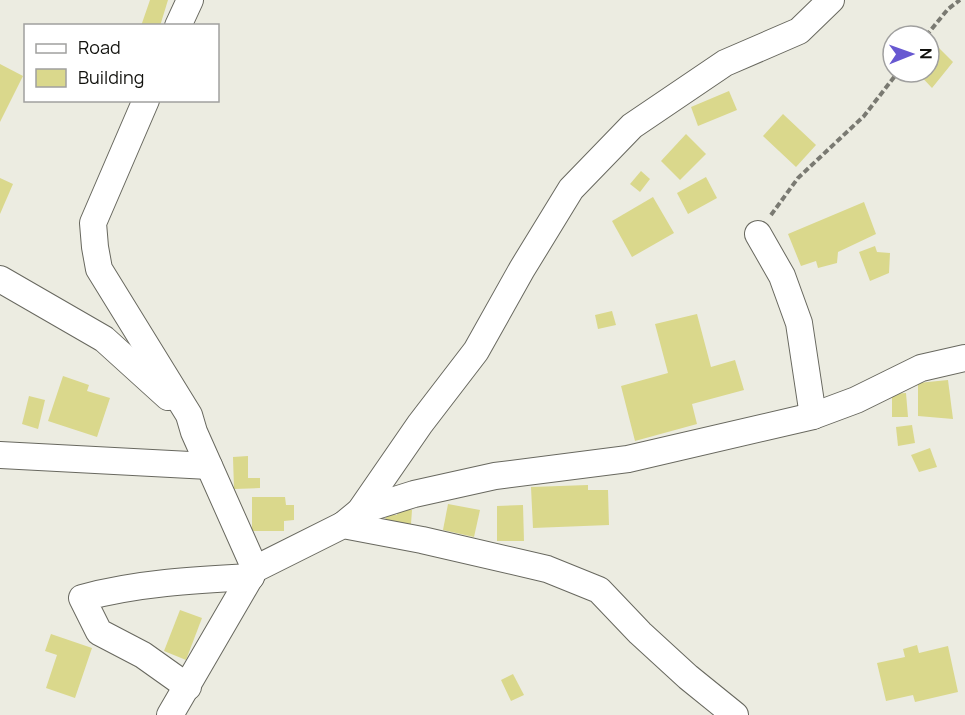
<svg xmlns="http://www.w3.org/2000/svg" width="965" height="715" viewBox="0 0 965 715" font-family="Manrope,sans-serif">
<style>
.building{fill:#dad88c}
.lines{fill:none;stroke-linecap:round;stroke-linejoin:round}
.street-casing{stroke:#68685f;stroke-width:28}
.path{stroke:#7a7a72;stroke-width:4;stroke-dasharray:6 3;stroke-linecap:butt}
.street{stroke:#fff;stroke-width:26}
</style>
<rect width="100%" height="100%" fill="#ecece1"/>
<g class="building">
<polygon points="150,0 168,0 160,26 141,26"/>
<polygon points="936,45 953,62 932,88 917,72 929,72 929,52"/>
<polygon points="0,64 23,76 0,122"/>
<polygon points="729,91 737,110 698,126 691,107"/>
<polygon points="783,114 816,145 796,167 763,136"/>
<polygon points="686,134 706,154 680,180 661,161"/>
<polygon points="641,171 650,179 640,192 630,184"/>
<polygon points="706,177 717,198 688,214 677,193"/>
<polygon points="0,178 13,184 0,214"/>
<polygon points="653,197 674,233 632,257 612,221"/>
<polygon points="864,202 876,234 838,252 837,263 818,268 816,261 801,266 788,234"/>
<polygon points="875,246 877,252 890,253 889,273 870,281 859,252"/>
<polygon points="612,311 616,325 598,329 595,315"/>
<polygon points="697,314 711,367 735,360 744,390 692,404 697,424 635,441 621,386 668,373 655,324"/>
<polygon points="63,376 89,385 87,391 110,398 97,437 48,421"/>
<polygon points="948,380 953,419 918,416 918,383"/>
<polygon points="906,393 908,417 892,417 892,394"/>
<polygon points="29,396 45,400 38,429 22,424"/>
<polygon points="912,425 915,443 898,446 896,427"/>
<polygon points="930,448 937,467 919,472 911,455"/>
<polygon points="248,456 248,478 260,478 260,488 234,489 233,457"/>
<polygon points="588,485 588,490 608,490 609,525 533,528 531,487"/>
<polygon points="252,497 285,497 286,505 294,505 294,520 284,521 284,531 252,531"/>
<polygon points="448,504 480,510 474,537 443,530"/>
<polygon points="523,505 524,541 497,541 497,506"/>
<polygon points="398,510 412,510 411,524 385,523 386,514 397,515"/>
<polygon points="180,610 202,618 186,660 164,651"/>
<polygon points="51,634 92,648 75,698 46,688 57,655 45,651"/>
<polygon points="917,645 919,653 948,646 958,692 915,702 913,695 886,701 877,663 905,657 903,649"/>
<polygon points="513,674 524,695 511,701 501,680"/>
</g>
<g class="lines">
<defs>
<g id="street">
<polyline points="178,26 190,0"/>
<polyline points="146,100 93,223 95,247 99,269 189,415 194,432 255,569"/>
<polyline points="758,234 782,276 799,323 813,416"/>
<polyline points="0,279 104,339 168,397"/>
<polyline points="0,455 209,466"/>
<polyline points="360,511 414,494 495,476 628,459 813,416 856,400 921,368 965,358"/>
<polyline points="343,525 360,511 420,424 476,351 522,269 571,189 632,126 725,63 799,31 831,0"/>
<path d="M188,687L143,655L99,632L82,598C137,583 194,580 251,577"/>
<polyline points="170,715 255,569 343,525 422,540 547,569 599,590 640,633 688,677 735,715"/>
</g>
</defs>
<use href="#street" class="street-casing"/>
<g class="path">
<polyline points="926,36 948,9 960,0"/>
<polyline points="771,215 798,178 864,116 898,72"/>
</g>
<use href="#street" class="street"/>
</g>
<rect x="24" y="24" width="195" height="78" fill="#ffffff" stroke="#a0a09f" stroke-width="1.5"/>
<rect x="36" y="44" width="30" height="9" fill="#ffffff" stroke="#a0a09f" stroke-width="1.5"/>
<text x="78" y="54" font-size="18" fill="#12120e">Road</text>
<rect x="36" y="69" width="30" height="18" fill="#dad88c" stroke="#a0a09f" stroke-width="1.5"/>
<text x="78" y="84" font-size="18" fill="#12120e">Building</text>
<g transform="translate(911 54) rotate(89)"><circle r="28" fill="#ffffff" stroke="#a0a09f" stroke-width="1.5"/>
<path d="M0-4.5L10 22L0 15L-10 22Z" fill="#6758d1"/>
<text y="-9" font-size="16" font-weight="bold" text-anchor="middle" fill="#12120e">N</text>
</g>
</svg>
